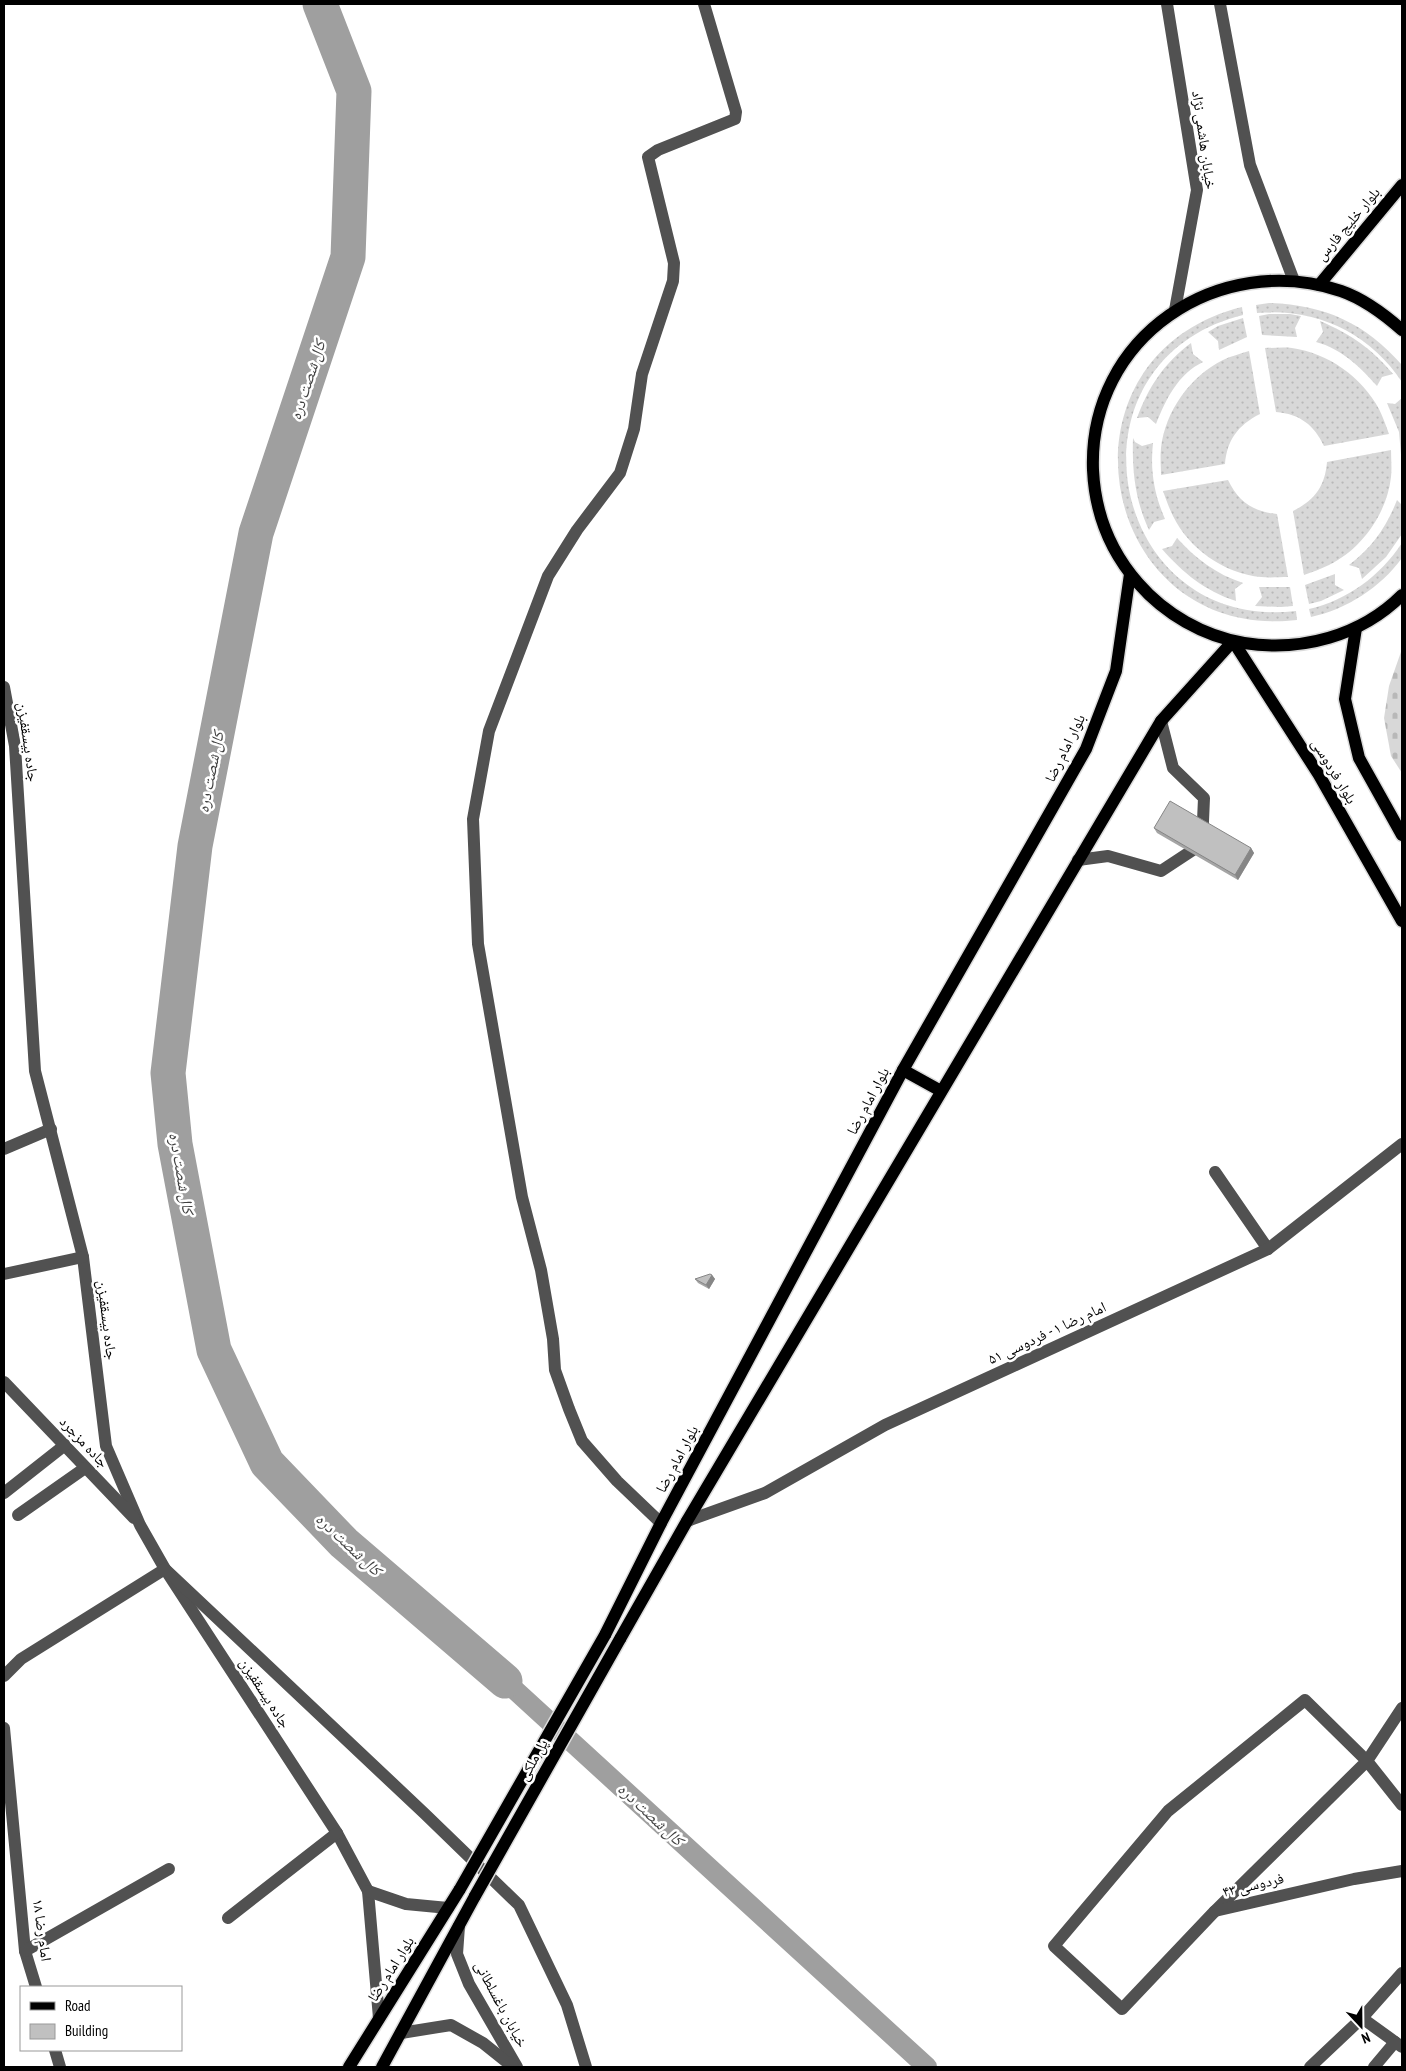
<svg xmlns="http://www.w3.org/2000/svg" width="1406" height="2071" viewBox="0 0 1406 2071" font-family="'PT Sans Narrow','Noto Naskh Arabic',sans-serif">
<style>
.grass{fill:url(#grass-dots)}
.cemetery{fill:url(#cemetery-stones)}
.lines{fill:none;stroke-linecap:round;stroke-linejoin:round}
.canal{stroke:#9f9f9f;stroke-width:20}
.river{stroke:#9f9f9f;stroke-width:35}
.major-casing{stroke:#dbdbdb;stroke-width:15}
.minor{stroke:#515151;stroke-width:12}
.major{stroke:#000;stroke-width:12}
.major-bridge-casing{stroke:#dbdbdb;stroke-width:15;stroke-linecap:butt}
.major-bridge{stroke:#000;stroke-width:12}
.wall{fill:#a5a5a5}
.shaded-wall{fill:#868686}
.building{fill:#c0c0c0;stroke:#868686}
.labels{text-anchor:middle;stroke-width:5;stroke-linejoin:round;paint-order:stroke}
.street-label{font-size:15px;fill:#000;stroke:#fff}
.water-label{font-size:16px;font-style:italic;fill:#404040;stroke:#fff}
</style>
<defs>
<pattern id="grass-dots" width="8" height="8" patternUnits="userSpaceOnUse" patternTransform="scale(1.25)"><rect width="8" height="8" fill="#d8d8d8"/><path d="M2 2h.1M6 6h.1" fill="none" stroke="#b8b8b8" stroke-width="1.8" stroke-linecap="round"/></pattern>
<pattern id="cemetery-stones" width="16" height="16" patternUnits="userSpaceOnUse" patternTransform="scale(1.25)"><rect width="16" height="16" fill="#d8d8d8"/><path d="M2 7V4a2 2 0 0 1 4 0v3zM10 15v-3a2 2 0 0 1 4 0v3z" fill="#b8b8b8"/></pattern>
</defs>
<rect width="100%" height="100%" fill="#fff"/>
<g class="grass">
<path d="M1269,303C1325,305 1365,323 1402,365V382C1370,333 1315,307 1257,313L1256,305Z"/>
<path d="M1242,307L1243,315C1057,361 1107,633 1296,611L1297,620C1097,643 1045,356 1242,307Z"/>
<polygon points="1269,314 1290,314 1301,316 1295,328 1297,337 1262,335 1259,316"/>
<polygon points="1243,318 1247,337 1219,350 1218,341 1208,332 1218,326"/>
<path d="M1320,321C1352,335 1371,348 1393,374L1382,377L1377,386C1360,367 1342,349 1316,342L1323,332Z"/>
<path d="M1191,343L1193,354L1203,362C1178,374 1166,399 1156,424L1148,417L1137,418C1148,388 1164,363 1191,343Z"/>
<path d="M1265,348C1274,348 1283,347 1292,348C1328,353 1362,377 1379,409C1383,417 1386,426 1389,434L1324,446C1314,425 1300,414 1276,412Z"/>
<path d="M1249,351L1260,414C1238,425 1227,440 1225,464L1161,475C1161,467 1160,457 1161,448C1165,412 1190,376 1223,360C1231,356 1240,354 1249,351Z"/>
<polygon points="1402,398 1402,466 1399,432 1387,403 1395,404"/>
<path d="M1133,438L1135,442L1142,446L1153,443C1150,470 1154,494 1165,519L1154,522L1149,530C1135,500 1132,471 1133,438Z"/>
<path d="M1391,450C1391,459 1392,468 1391,477C1387,513 1362,549 1329,565C1321,569 1312,572 1304,575L1293,511C1315,500 1325,486 1327,462Z"/>
<path d="M1228,480C1238,501 1253,512 1277,514L1288,577C1280,577 1270,578 1261,577C1225,574 1189,549 1173,516C1169,508 1166,499 1163,491Z"/>
<path d="M1397,500L1402,505V534L1386,557L1362,579L1359,568L1349,565C1372,548 1387,526 1397,500Z"/>
<path d="M1177,538C1196,559 1216,574 1243,583L1235,589L1236,601C1205,591 1183,573 1162,549L1172,546Z"/>
<path d="M1402,543V558C1380,588 1347,609 1311,617L1309,609C1348,600 1380,576 1402,543Z"/>
<polygon points="1335,574 1335,585 1344,590 1321,601 1309,604 1305,585"/>
<polygon points="1259,587 1290,587 1293,606 1281,607 1255,606 1262,597"/>
</g>
<polygon class="cemetery" points="1402,649 1402,773 1391,756 1384,718 1389,686"/>
<g class="lines">
<polyline class="canal" points="505,1681 927,2067"/>
<polyline class="river" points="320,4 354,91 348,257 256,533 195,846 168,1073 175,1144 214,1350 267,1463 344,1543 505,1681"/>
<defs>
<g id="major">
<polyline points="1319,285 1402,185"/>
<path d="M1402,330C1384,314 1364,299 1341,291C1219,250 1088,337 1093,470C1095,512 1110,551 1138,583C1165,614 1203,636 1244,643C1301,652 1361,636 1402,595"/>
<polyline points="1356,628 1345,699 1359,758 1402,835"/>
<polyline points="903,1070 941,1091"/>
<polyline points="605,1635 661,1523 903,1070 1086,749 1116,671 1130,574"/>
<polyline points="620,1639 687,1521 1161,721 1233,641 1319,775 1402,921"/>
<polyline points="349,2067 460,1889"/>
<polyline points="382,2067 475,1896"/>
</g>
</defs>
<use href="#major" class="major-casing"/>
<g class="minor">
<polyline points="1167,4 1197,190 1175,310"/>
<polyline points="1220,4 1250,165 1294,281"/>
<polyline points="4,687 15,746 35,1071 83,1257 106,1446 140,1525 165,1569 337,1833 368,1891 379,2018"/>
<polyline points="1078,860 1108,856 1161,871 1202,844 1204,798 1173,768 1161,721"/>
<polyline points="4,1149 51,1129"/>
<polyline points="1215,1172 1268,1249"/>
<polyline points="4,1274 83,1257"/>
<polyline points="4,1382 134,1518"/>
<polyline points="4,1493 65,1445"/>
<polyline points="18,1515 85,1468"/>
<polyline points="687,1521 765,1493 885,1425 1268,1249 1402,1144"/>
<polyline points="661,1523 617,1481 582,1441 569,1409 555,1370 553,1339 541,1270 522,1197 478,944 473,819 489,731 548,576 577,530 620,473 634,429 642,374 673,281 674,263 648,157 658,150 735,119 736,112 704,4"/>
<polyline points="4,1676 21,1659 165,1569 425,1814 519,1905 567,2005 586,2067"/>
<polyline points="1402,1708 1367,1761 1215,1911 1122,2009 1054,1946 1168,1811 1305,1700 1367,1761 1402,1805"/>
<polyline points="4,1728 25,1951 36,1987"/>
<polyline points="368,1891 406,1904 448,1908"/>
<polyline points="1215,1911 1354,1879 1402,1871"/>
<polyline points="228,1918 337,1833"/>
<polyline points="459,1926 457,1954 469,1984 517,2067"/>
<polyline points="25,1951 169,1869"/>
<polyline points="1362,2018 1402,2047"/>
<polyline points="401,2033 451,2025 483,2043 513,2067"/>
<polyline points="55,2050 60,2067"/>
<polyline points="1310,2067 1362,2018 1402,1973"/>
<polyline points="1374,2067 1395,2042"/>
</g>
<use href="#major" class="major"/>
<defs>
<g id="major-bridge">
<polyline points="460,1889 605,1635"/>
<polyline points="475,1896 620,1639"/>
</g>
</defs>
<use href="#major-bridge" class="major-bridge-casing"/>
<use href="#major-bridge" class="major-bridge"/>
</g>
<g class="wall">
<polygon points="1154,828 1251,848 1254,853 1238,880 1157,833"/>
<polygon points="712,1275 715,1279 709,1289 698,1283 695,1279"/>
</g>
<g class="shaded-wall">
<polygon points="1251,848 1254,853 1238,880 1235,875"/>
<polygon points="712,1275 715,1279 709,1289 706,1285"/>
</g>
<g class="building">
<polygon points="1170,801 1251,848 1235,875 1154,828"/>
<polygon points="710,1274 712,1275 706,1285 695,1279"/>
</g>
<g class="labels">
<g class="street-label">
<text transform="translate(1204 140) rotate(82)" y="5">خیابان هاشمی نژاد</text>
<text transform="translate(1348 224) rotate(-50)" y="5">بلوار خلیج فارس</text>
<text transform="translate(28 742) rotate(82)" y="5">جاده بیسقفیزن</text>
<text transform="translate(1065 748) rotate(-64)" y="5">بلوار امام رضا</text>
<text transform="translate(1334 771) rotate(59)" y="5">بلوار فردوسی</text>
<text transform="translate(868 1101) rotate(-62)" y="5">بلوار امام رضا</text>
<text transform="translate(107 1320) rotate(83)" y="5">جاده بیسقفیزن</text>
<text transform="translate(1047 1333) rotate(-25)" y="5">امام رضا ۱ - فردوسی ۵۱</text>
<text transform="translate(84 1442) rotate(47)" y="5">جاده مزجرد</text>
<text transform="translate(677 1459) rotate(-62)" y="5">بلوار امام رضا</text>
<text transform="translate(265 1693) rotate(57)" y="5">جاده بیسقفیزن</text>
<text transform="translate(533 1760) rotate(-61)" y="5">پل ملکی</text>
<text transform="translate(1253 1885) rotate(-13)" y="5">فردوسی ۴۳</text>
<text transform="translate(42 1930) rotate(82)" y="5">امام رضا ۱۸</text>
<text transform="translate(391 1969) rotate(-58)" y="5">بلوار امام رضا</text>
<text transform="translate(501 2004) rotate(62)" y="5">خیابان باغسلطانی</text>
</g>
<g class="water-label">
<text transform="translate(307 380) rotate(-72)" y="6">کال شصت دره</text>
<text transform="translate(210 772) rotate(-79)" y="6">کال شصت دره</text>
<text transform="translate(182 1173) rotate(80)" y="6">کال شصت دره</text>
<text transform="translate(349 1544) rotate(43)" y="6">کال شصت دره</text>
<text transform="translate(651 1814) rotate(43)" y="6">کال شصت دره</text>
</g>
</g>
<rect width="1406" height="2071" fill="none" stroke="#000000" stroke-width="10"/>
<rect x="20" y="1986" width="162" height="65" fill="#ffffff" stroke="#999999"/>
<rect x="30" y="2002" width="25" height="8" fill="#000000" stroke="#999999"/>
<text x="65" y="2011" font-size="15" fill="#000000">Road</text>
<rect x="30" y="2024" width="25" height="15" fill="#c0c0c0" stroke="#999999"/>
<text x="65" y="2036" font-size="15" fill="#000000">Building</text>
<g transform="translate(1361 2026) rotate(158)" stroke="#ffffff" stroke-width="4" paint-order="stroke">
<path d="M0-4L9 19L0 12L-9 19Z" fill="#000000"/>
<text y="-8" font-size="14" font-weight="bold" text-anchor="middle" fill="#000000">N</text>
</g>
</svg>
